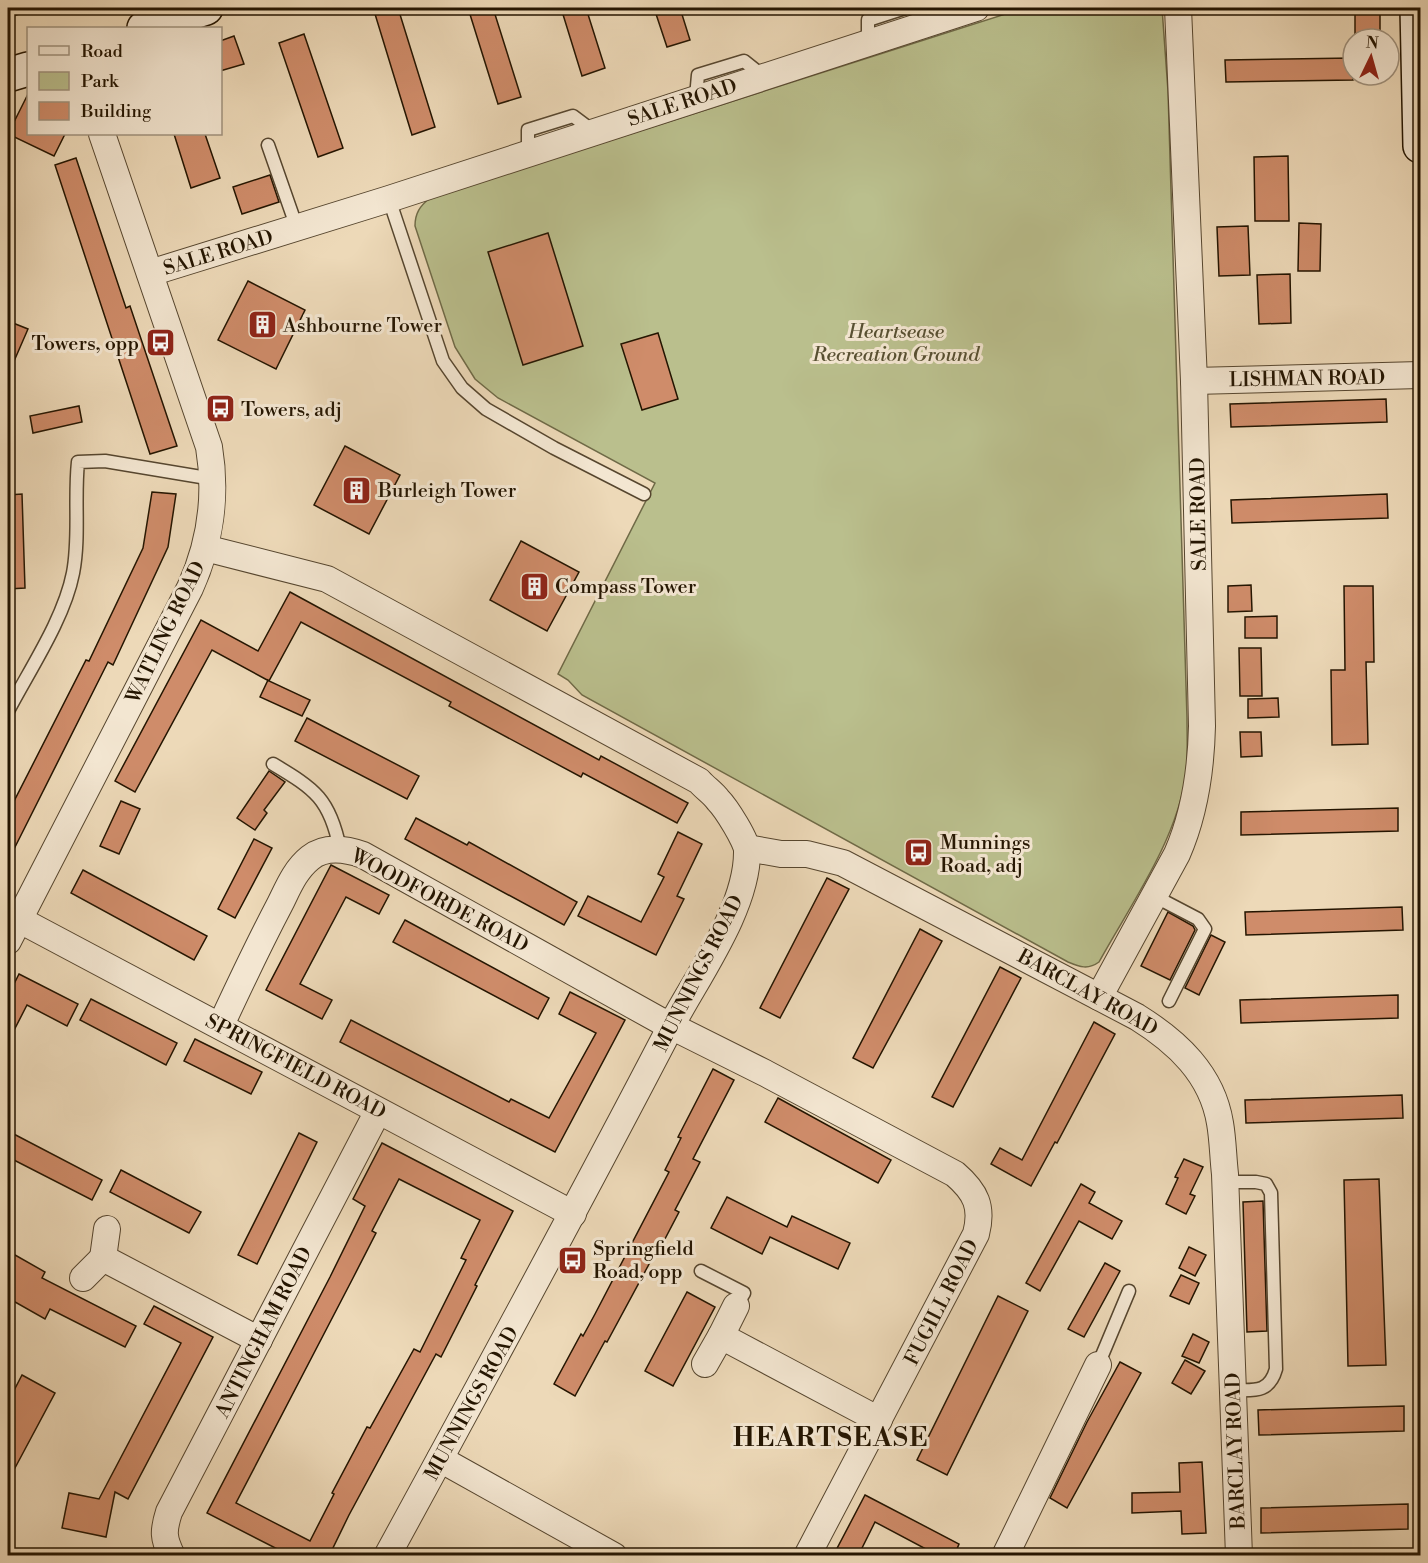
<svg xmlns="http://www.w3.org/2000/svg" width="1428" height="1563" viewBox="0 0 1428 1563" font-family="'Libre Bodoni',serif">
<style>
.green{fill:#babf8d;stroke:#6f6a47;stroke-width:1.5}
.building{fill:#cf8c6a;stroke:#241501;stroke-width:1.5;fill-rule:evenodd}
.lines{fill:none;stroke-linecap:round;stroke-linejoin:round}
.lane-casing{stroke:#56462f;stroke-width:15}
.street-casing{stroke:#56462f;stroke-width:28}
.secondary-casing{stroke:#241501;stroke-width:36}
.lane{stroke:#f3e6d1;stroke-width:12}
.street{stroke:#f3e6d1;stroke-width:26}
.secondary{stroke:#f3e6d1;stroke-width:33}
.labels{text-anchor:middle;stroke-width:6;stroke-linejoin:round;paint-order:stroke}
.street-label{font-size:20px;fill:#241501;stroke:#f3e6d1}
.poi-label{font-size:20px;fill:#241501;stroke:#f3e6d1;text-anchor:start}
.park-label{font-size:20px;font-style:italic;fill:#585032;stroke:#f3e6d1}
.district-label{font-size:26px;font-weight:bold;letter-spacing:1.5px;fill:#241501;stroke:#f3e6d1}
</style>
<rect width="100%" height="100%" fill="#edd9b8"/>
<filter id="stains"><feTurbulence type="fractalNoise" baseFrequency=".00333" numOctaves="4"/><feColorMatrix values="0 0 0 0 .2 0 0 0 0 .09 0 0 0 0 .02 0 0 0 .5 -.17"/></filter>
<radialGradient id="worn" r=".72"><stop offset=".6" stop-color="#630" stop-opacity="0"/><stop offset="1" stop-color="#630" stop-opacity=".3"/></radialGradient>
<path class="green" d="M1024,8H1162L1168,91L1187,718C1187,736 1188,756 1186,774C1177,840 1131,904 1099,962C1088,970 1080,967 1068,962L582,695L568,680L558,674L655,483L498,398L475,379L455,347L415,226C415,213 420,206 430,198Z"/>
<g class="building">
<polygon points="396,8 398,8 435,127 412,135 375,14"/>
<polygon points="468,8 493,8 521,97 498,104"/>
<polygon points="561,8 586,8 605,68 582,76"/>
<polygon points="654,8 680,8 690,40 667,47"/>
<rect x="1355" y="8" width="25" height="31"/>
<polygon points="304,34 343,148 318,157 279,43"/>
<polygon points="234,36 244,64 220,71 220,41"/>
<polygon points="1352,58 1353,80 1226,82 1225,60"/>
<polygon points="28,94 28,134 65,134 54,156 8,134"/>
<polygon points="174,134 205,134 220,178 191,188"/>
<polygon points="1288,156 1289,221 1255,221 1254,157"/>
<polygon points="76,158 126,308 130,306 177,446 150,454 55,165"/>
<polygon points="270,175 279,202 242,214 233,187"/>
<polygon points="1299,223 1321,224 1320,271 1298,271"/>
<polygon points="1248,226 1250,275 1219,276 1217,227"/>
<polygon points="548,233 583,346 523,365 488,252"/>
<polygon points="1290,274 1291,323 1259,324 1257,275"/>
<polygon points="248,281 305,310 276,369 218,340"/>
<polygon points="8,321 28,329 8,375"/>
<polygon points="658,333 678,399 642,410 621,344"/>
<polygon points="1386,399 1387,422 1231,427 1230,404"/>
<polygon points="79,406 82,422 33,433 30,416"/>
<polygon points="345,446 400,475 369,534 314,505"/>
<polygon points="152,492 176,494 168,547 113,665 108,662 8,861 8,813 86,660 89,661 143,548"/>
<polygon points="22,494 25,588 8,589 8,495"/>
<polygon points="1387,494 1388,518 1232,523 1231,500"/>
<polygon points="521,541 579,572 547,631 490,600"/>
<polygon points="1251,585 1252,611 1228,612 1228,586"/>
<polygon points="1344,586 1373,586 1374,662 1366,662 1368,744 1332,745 1331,670 1345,670"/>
<polygon points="290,592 599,760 601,756 688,803 677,823 583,773 581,777 449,706 451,702 301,622 269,681 310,700 302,716 260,697 268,680 269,681 212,650 135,792 115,781 201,620 258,651"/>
<polygon points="1277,616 1277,638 1245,638 1245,617"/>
<polygon points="1239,648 1261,648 1262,696 1240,696"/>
<polygon points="1278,698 1279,717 1248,718 1248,699"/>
<polygon points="307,718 419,776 407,799 295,741"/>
<polygon points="1240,732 1261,732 1262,756 1241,757"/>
<polygon points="269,771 285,782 264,810 267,813 255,830 237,818"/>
<polygon points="121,801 140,809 119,854 100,846"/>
<polygon points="1398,808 1398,831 1241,835 1241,812"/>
<polygon points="416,818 467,845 469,842 577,902 564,925 405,839"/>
<polygon points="678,832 702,844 677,896 684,899 656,955 578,916 588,896 641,922 664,877 658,874"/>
<polygon points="254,839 272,848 235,918 218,909"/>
<polygon points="331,865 389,895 379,914 346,897 300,984 332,1000 322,1019 266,990"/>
<polygon points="83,870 207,936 194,960 71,893"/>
<polygon points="827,878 849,889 780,1018 760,1008"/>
<polygon points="1402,907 1403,930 1246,935 1245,912"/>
<polygon points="1168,912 1193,926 1195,930 1170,980 1141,966"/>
<polygon points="405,920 549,998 538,1019 393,942"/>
<polygon points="920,929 942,941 873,1068 853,1058"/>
<polygon points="1211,935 1225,942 1199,995 1185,988"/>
<polygon points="1000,967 1021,978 953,1107 932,1097"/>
<polygon points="19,974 78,1004 67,1026 27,1005 8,1042 8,996"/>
<polygon points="570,992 625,1020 555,1152 340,1042 351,1020 509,1102 511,1099 549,1118 596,1033 559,1014"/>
<polygon points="1398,995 1398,1018 1241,1023 1240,1000"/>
<polygon points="91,999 177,1043 166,1065 80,1020"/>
<polygon points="1094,1022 1115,1034 1057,1143 1055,1142 1031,1186 991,1164 1000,1148 1022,1160"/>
<polygon points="195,1039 262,1072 251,1094 184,1061"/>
<polygon points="713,1069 734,1080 693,1159 700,1162 675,1210 679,1212 656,1256 654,1255 607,1342 605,1341 575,1396 554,1384 581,1334 583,1336 595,1314 669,1172 665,1170 681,1138 678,1137"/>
<polygon points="1402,1095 1403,1118 1246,1123 1245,1100"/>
<polygon points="778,1098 891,1160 878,1183 765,1122"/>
<polygon points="8,1131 102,1180 92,1200 8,1157"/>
<polygon points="299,1133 317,1142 257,1264 238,1255"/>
<path d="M382,1143L513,1211L475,1285L477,1286L441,1357L436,1354L349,1515L331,1552L338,1556H291L207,1513L330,1277L365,1206L353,1199ZM399,1179L480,1220L461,1258L466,1260L420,1352L414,1349L370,1428L367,1427L332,1493L334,1494L310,1541L236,1503L353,1278L376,1233L372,1231Z"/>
<polygon points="1184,1159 1203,1167 1190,1194 1195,1196 1186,1214 1166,1204 1178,1178 1175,1177"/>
<polygon points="121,1170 201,1212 189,1233 110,1192"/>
<polygon points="1379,1179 1386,1365 1348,1366 1344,1180"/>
<polygon points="1081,1184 1095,1192 1089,1203 1122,1221 1112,1239 1079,1221 1040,1291 1026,1283"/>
<polygon points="727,1197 787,1227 792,1216 850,1243 838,1269 770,1237 762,1254 711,1228"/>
<polygon points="1263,1201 1267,1331 1247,1332 1243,1202"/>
<polygon points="1189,1247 1206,1255 1195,1276 1179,1268"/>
<polygon points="8,1251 45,1272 42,1278 136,1326 125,1347 50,1309 45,1319 8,1298"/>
<polygon points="1105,1263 1120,1271 1084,1337 1068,1329"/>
<polygon points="1181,1275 1199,1283 1189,1304 1170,1296"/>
<polygon points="687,1292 715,1307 673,1386 645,1371"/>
<polygon points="998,1296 1028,1311 947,1475 917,1460"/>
<polygon points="154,1306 213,1337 128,1499 115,1492 106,1537 62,1528 69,1493 99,1499 181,1343 144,1324"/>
<polygon points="1193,1334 1209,1342 1199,1363 1182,1356"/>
<polygon points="1185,1360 1205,1371 1191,1394 1172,1383"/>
<polygon points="1120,1362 1141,1373 1067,1508 1050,1498 1087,1422"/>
<polygon points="22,1375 55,1393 8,1481 8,1402"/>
<polygon points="1404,1406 1404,1431 1259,1435 1258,1410"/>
<polygon points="1202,1462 1206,1533 1182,1534 1181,1511 1132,1513 1132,1493 1180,1492 1179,1463"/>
<polygon points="865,1495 959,1544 954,1556 939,1556 875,1522 858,1556 833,1556"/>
<polygon points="1408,1504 1408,1529 1261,1533 1261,1508"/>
</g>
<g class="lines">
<defs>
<g id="lane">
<polyline points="914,8 930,23"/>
<polyline points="8,11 16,8"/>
<polyline points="868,42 868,20 905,8"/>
<polyline points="696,97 698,75 744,61 763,76"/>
<polyline points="268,145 297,228"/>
<polyline points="528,153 528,130 573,116 593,131"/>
<polyline points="389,199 443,361 462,388 486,409 554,448 644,494"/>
<path d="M8,711C30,669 64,619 73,573C80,537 74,499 78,462L105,461L213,479"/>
<path d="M273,764C315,789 330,799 340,849"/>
<polyline points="1154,896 1198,919 1205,929 1169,1001"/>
<path d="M1225,1182H1256L1266,1184L1271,1193L1276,1369C1269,1394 1253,1390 1232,1390"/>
<polyline points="701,1271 744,1293 736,1306"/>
<polyline points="1098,1365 1129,1291"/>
</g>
<g id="street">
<polyline points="150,273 389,199 976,8"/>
<polyline points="1194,381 1420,375"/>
<path d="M205,548L327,579L699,781C705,788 713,793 718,800C726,808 747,841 747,851C748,908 696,978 670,1028C578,1205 483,1380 387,1556"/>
<path d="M747,848L781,854H807L843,863L1137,1017C1177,1042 1212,1074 1220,1123C1223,1140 1223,1157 1225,1174L1239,1556"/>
<polyline points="18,919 573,1214"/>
<path d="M8,941L190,588C210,544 217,495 209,447L102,134"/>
<path d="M1099,997L1177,854C1195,813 1201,771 1202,726L1194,381L1178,8"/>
<path d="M221,1025C240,984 259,944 280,904C288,888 295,870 310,858C326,845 346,849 363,855L659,1020L765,1073L955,1174C976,1192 983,1207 976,1234L807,1556"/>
<polyline points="107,1229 103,1258 259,1340"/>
<polyline points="83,1278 103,1258"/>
<polyline points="736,1306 721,1336 879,1420"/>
<polyline points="705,1364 721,1336"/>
<polyline points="440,1459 614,1556"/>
<path d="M172,1556C163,1538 163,1531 169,1512L378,1111"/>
<polyline points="1005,1556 1098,1365"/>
</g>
<g id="secondary">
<polyline points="1417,8 1420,146"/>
<polyline points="144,28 206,8"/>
<polyline points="8,75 28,69"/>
</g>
</defs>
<use href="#lane" class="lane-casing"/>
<use href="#street" class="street-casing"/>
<use href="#secondary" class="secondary-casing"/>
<use href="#lane" class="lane"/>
<use href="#street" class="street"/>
<use href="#secondary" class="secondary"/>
</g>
<defs>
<symbol id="building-square" viewBox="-11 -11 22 22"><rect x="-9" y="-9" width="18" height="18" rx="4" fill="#8f2418" stroke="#f3e6d1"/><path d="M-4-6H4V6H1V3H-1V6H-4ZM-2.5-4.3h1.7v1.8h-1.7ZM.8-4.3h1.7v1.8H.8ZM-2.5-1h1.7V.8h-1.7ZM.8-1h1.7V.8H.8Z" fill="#fff"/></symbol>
<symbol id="bus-square" viewBox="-11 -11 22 22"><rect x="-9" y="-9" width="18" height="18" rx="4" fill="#8f2418" stroke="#f3e6d1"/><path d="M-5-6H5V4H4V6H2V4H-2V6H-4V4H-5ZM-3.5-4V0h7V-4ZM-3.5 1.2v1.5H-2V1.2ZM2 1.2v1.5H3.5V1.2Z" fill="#fff"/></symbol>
</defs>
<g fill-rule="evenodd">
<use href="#building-square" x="246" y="308" width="33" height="33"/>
<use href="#bus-square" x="144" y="326" width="33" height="33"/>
<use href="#bus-square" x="204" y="392" width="33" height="33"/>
<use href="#building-square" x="340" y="474" width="33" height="33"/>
<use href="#building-square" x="518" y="570" width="33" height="33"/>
<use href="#bus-square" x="902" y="836" width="33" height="33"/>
<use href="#bus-square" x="556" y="1244" width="33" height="33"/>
</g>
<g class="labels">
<g class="street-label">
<text transform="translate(682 102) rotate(-18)" y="7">SALE ROAD</text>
<text transform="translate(218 252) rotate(-17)" y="7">SALE ROAD</text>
<text transform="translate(1307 378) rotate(-1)" y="7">LISHMAN ROAD</text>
<text transform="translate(1198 514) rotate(-91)" y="7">SALE ROAD</text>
<text transform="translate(165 632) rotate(-64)" y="7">WATLING ROAD</text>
<text transform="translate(440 900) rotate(28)" y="7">WOODFORDE ROAD</text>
<text transform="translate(698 973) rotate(-63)" y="7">MUNNINGS ROAD</text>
<text transform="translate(1088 992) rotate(29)" y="7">BARCLAY ROAD</text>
<text transform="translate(296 1066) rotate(28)" y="7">SPRINGFIELD ROAD</text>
<text transform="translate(941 1302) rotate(-63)" y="7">FUGILL ROAD</text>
<text transform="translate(263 1332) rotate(-63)" y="7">ANTINGHAM ROAD</text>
<text transform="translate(471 1403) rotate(-61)" y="7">MUNNINGS ROAD</text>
<text transform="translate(1235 1451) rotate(-92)" y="7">BARCLAY ROAD</text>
</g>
<g class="poi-label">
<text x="283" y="332">Ashbourne Tower</text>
<text x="139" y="350" text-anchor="end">Towers, opp</text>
<text x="241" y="416">Towers, adj</text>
<text x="378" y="497">Burleigh Tower</text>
<text x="555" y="593">Compass Tower</text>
<text x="940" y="849">Munnings<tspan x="940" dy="23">Road, adj</tspan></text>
<text x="593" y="1255">Springfield<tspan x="593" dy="23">Road, opp</tspan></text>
</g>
<g class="park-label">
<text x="896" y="338">Heartsease<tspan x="896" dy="23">Recreation Ground</tspan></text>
</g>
<g class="district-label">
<text x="831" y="1446">HEARTSEASE</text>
</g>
</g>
<rect width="1428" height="1563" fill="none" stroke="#edd9b8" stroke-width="30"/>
<rect x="9" y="9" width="1410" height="1545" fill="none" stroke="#241501" stroke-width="3"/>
<rect x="15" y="15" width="1398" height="1533" fill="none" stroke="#241501" stroke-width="1.5"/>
<rect x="27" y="27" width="195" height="108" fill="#f3e6d1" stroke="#a0927e" stroke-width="1.5"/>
<rect x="39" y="46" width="30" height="9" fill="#f3e6d1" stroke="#a0927e" stroke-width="1.5"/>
<text x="81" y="57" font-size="18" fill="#241501">Road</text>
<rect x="39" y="72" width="30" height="18" fill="#babf8d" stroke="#a0927e" stroke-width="1.5"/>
<text x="81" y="87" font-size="18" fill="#241501">Park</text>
<rect x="39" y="102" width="30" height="18" fill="#cf8c6a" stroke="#a0927e" stroke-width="1.5"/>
<text x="81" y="117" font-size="18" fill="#241501">Building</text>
<g transform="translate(1371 57) rotate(5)"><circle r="28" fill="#f3e6d1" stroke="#a0927e" stroke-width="1.5"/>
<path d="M0-4.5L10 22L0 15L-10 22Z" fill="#8f2418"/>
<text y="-9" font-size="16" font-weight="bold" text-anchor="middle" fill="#241501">N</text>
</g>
<rect width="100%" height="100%" filter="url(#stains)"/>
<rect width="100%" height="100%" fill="url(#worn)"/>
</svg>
